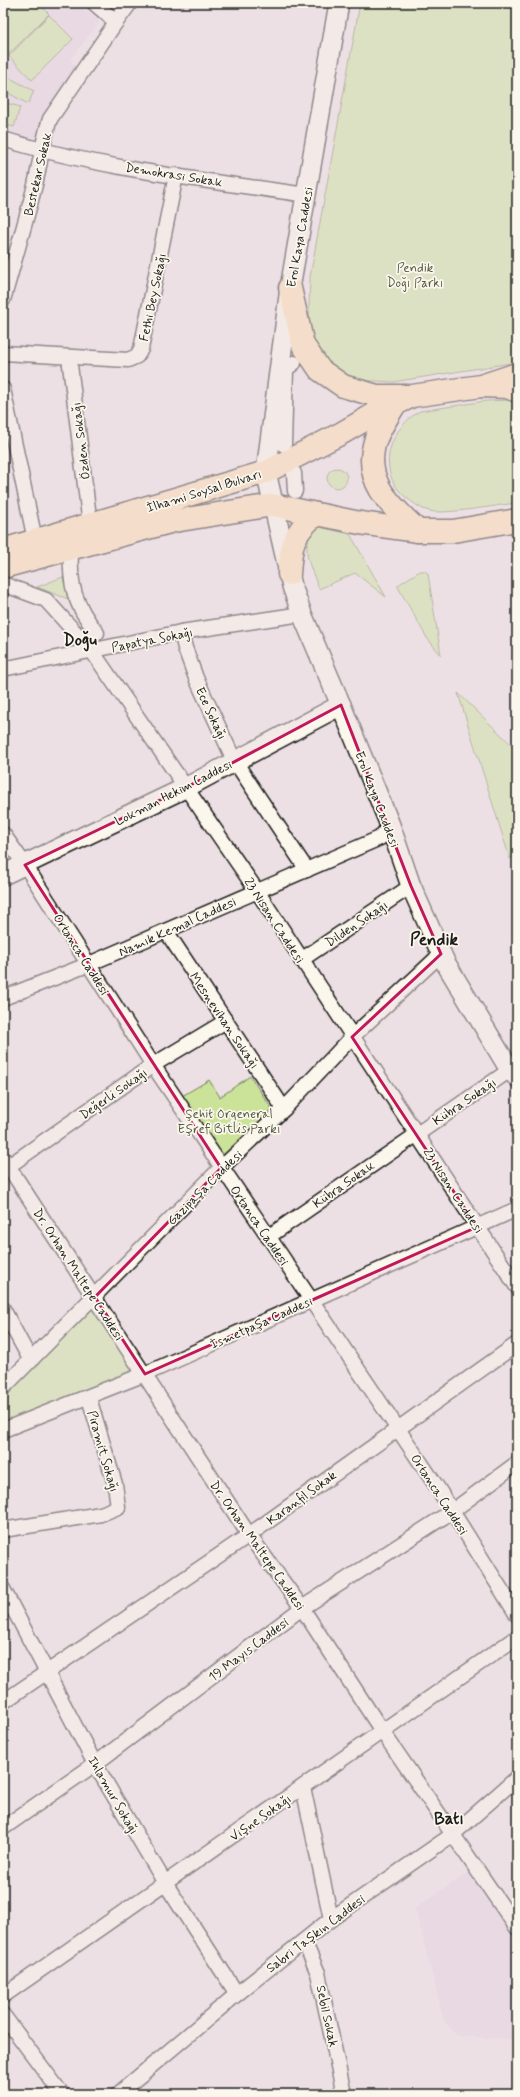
<svg xmlns="http://www.w3.org/2000/svg" width="520" height="2097" viewBox="0 0 520 2097" font-family="Mynerve,sans-serif">
<style>
.built{fill:#e3d0e0}
.green{fill:#cbe399;stroke:#74805a}
.lines{fill:none;stroke-linecap:round;stroke-linejoin:round}
.street-casing{stroke:#1c1c1c;stroke-width:17}
.secondary-casing{stroke:#1c1c1c;stroke-width:22}
.primary-casing{stroke:#1c1c1c;stroke-width:25}
.highway-casing{stroke:#1c1c1c;stroke-width:25}
.street{stroke:#fbf7ec;stroke-width:14}
.secondary{stroke:#fbf7ec;stroke-width:19}
.primary{stroke:#fddcac;stroke-width:22}
.highway{stroke:#fddcac;stroke-width:22}
.marked{fill:none;stroke:#c2185b;stroke-width:3;stroke-linejoin:round}
.labels{text-anchor:middle;stroke-width:3.5;stroke-linejoin:round;paint-order:stroke}
.street-label{font-size:13px;fill:#1c1c1c;stroke:#fbf7ec}
.park-label{font-size:13px;fill:#515842;stroke:#fbf7ec}
.district-label{font-size:17px;font-weight:bold;fill:#1c1c1c;stroke:#fbf7ec}
</style>
<rect width="100%" height="100%" fill="#ede0e5"/>
<filter id="ink" filterUnits="userSpaceOnUse"><feTurbulence type="fractalNoise" baseFrequency=".025" numOctaves="2"/><feDisplacementMap in="SourceGraphic" scale="8" xChannelSelector="R" yChannelSelector="G"/><feConvolveMatrix kernelMatrix="1 2 1 2 8 2 1 2 1" color-interpolation-filters="sRGB"/></filter>
<g filter="url(#ink)">
<g class="built">
<polygon points="3,3 78,3 100,22 70,60 79,70 43,121 37,140 33,142 3,134"/>
<polygon points="470,1871 517,1941 517,2040 458,2036 444,2022 415,1908"/>
</g>
<g class="green">
<polygon points="12,3 38,3 49,14 8,55 3,50 3,12"/>
<polygon points="360,3 517,3 517,362 393,382 359,380 349,377 324,360 311,337 309,308 310,277"/>
<polygon points="49,15 73,39 32,80 9,56"/>
<polygon points="8,77 34,91 28,104 3,90"/>
<polygon points="3,102 20,107 14,127 3,124"/>
<path d="M511,400L517,401V503C498,505 445,515 429,511C421,509 415,504 408,499C375,474 387,430 420,411L486,401Z"/>
<circle cx="337" cy="478" r="10"/>
<path d="M320,527L350,534L386,597L355,573L319,589C312,569 295,542 320,527Z"/>
<polygon points="420,571 425,571 428,574 441,655 427,638 398,587 398,585"/>
<polygon points="63,577 68,599 37,587"/>
<polygon points="458,693 517,750 517,852 510,859"/>
<polygon points="250,1076 274,1112 223,1160 182,1096 209,1080 220,1097"/>
<polygon points="90,1297 139,1372 3,1425 3,1390"/>
</g>
<g class="lines">
<defs>
<g id="street">
<polyline points="116,22 130,3"/>
<path d="M3,139C100,169 206,180 306,195"/>
<path d="M3,300C14,262 25,224 35,185C40,163 43,140 50,119L116,22L94,3"/>
<polyline points="3,353 128,360 137,356 141,349 176,175"/>
<polyline points="69,357 90,525"/>
<polyline points="3,389 35,540"/>
<polyline points="284,445 286,369 294,363"/>
<polyline points="294,473 295,491"/>
<path d="M71,550C69,586 75,605 97,633L84,642"/>
<polyline points="3,584 46,600 92,651 257,891 517,1287"/>
<polyline points="181,632 185,648 196,678 234,760 307,870"/>
<polyline points="3,669 181,632 302,614"/>
<polyline points="3,834 25,865 153,1065 437,1487 517,1615"/>
<polyline points="166,931 284,1109"/>
<polyline points="301,960 411,886"/>
<polyline points="3,998 82,967 380,838 390,825"/>
<polyline points="3,1158 249,1535 302,1608 382,1731 517,1928"/>
<polyline points="3,1170 153,1065 226,1021"/>
<polyline points="268,1237 510,1070"/>
<polyline points="3,1309 31,1361"/>
<polyline points="3,1388 221,1168 284,1109 352,1037 441,954"/>
<polyline points="3,1430 145,1374 517,1209"/>
<polyline points="3,1530 101,1514 118,1507 115,1484 89,1398"/>
<polyline points="3,1589 95,1764 165,1883 237,1994"/>
<polyline points="3,1702 249,1535 517,1344"/>
<polyline points="303,1787 331,1919"/>
<polyline points="3,1828 95,1764 302,1608 451,1512 517,1463"/>
<polyline points="304,1941 318,1973 344,2094"/>
<polyline points="3,1996 517,1637"/>
<polyline points="3,2015 62,2094"/>
<polyline points="118,2094 237,1994 331,1919 452,1835 517,1778"/>
</g>
<g id="secondary">
<polyline points="339,3 290,288 266,472 292,586 302,614 341,705 390,825 411,886 445,962 510,1070 517,1077"/>
<polyline points="3,875 187,787 341,705"/>
</g>
<g id="primary">
<polyline points="290,288 303,345 320,370 343,386 377,396 407,396"/>
<path d="M395,404C388,417 377,431 374,445C364,484 393,507 418,531"/>
<polyline points="3,550 266,472 342,433 373,415 412,396 481,386 507,387 517,391"/>
<polyline points="3,567 174,521 273,505 360,523 418,531 453,531 517,520"/>
<path d="M289,574C291,544 292,534 316,514"/>
</g>
<polyline id="highway" points="481,386 517,374"/>
</defs>
<use href="#street" class="street-casing"/>
<use href="#secondary" class="secondary-casing"/>
<use href="#primary" class="primary-casing"/>
<use href="#highway" class="highway-casing"/>
<use href="#street" class="street"/>
<use href="#secondary" class="secondary"/>
<use href="#primary" class="primary"/>
<use href="#highway" class="highway"/>
</g>
</g>
<path d="M0 0H520V2097H0ZM341,705L411,886L441,954L352,1037L477,1227L145,1374L95,1297L221,1168L25,865L187,787Z" fill="#ede0e5" fill-opacity=".55" fill-rule="evenodd"/>
<path class="marked" d="M341,705L411,886L441,954L352,1037L477,1227L145,1374L95,1297L221,1168L25,865L187,787Z"/>
<g class="labels">
<g class="street-label">
<text transform="translate(37 174) rotate(-77)" y="5">Bestekar Sokak</text>
<text transform="translate(174 174) rotate(9)" y="5">Demokrasi Sokak</text>
<text transform="translate(299 237) rotate(-80)" y="5">Erol Kaya Caddesi</text>
<text transform="translate(152 297) rotate(-78)" y="5">Fethi Bey Sokağı</text>
<text transform="translate(80 441) rotate(-97)" y="5">Özden Sokağı</text>
<text transform="translate(204 490) rotate(-17)" y="5">İlhami Soysal Bulvarı</text>
<text transform="translate(152 639) rotate(-11)" y="5">Papatya Sokağı</text>
<text transform="translate(212 713) rotate(65)" y="5">Ece Sokağı</text>
<text transform="translate(173 792) rotate(-27)" y="5">Lokman Hekim Caddesi</text>
<text transform="translate(378 799) rotate(69)" y="5">Erol Kaya Caddesi</text>
<text transform="translate(275 920) rotate(57)" y="5">23 Nisan Caddesi</text>
<text transform="translate(356 923) rotate(-34)" y="5">Dilden Sokağı</text>
<text transform="translate(177 926) rotate(-24)" y="5">Namık Kemal Caddesi</text>
<text transform="translate(82 954) rotate(58)" y="5">Ortanca Caddesi</text>
<text transform="translate(225 1020) rotate(56)" y="5">Mesnevihan Sokağı</text>
<text transform="translate(113 1093) rotate(-35)" y="5">Değerli Sokağı</text>
<text transform="translate(464 1101) rotate(-34)" y="5">Kübra Sokağı</text>
<text transform="translate(343 1184) rotate(-35)" y="5">Kübra Sokak</text>
<text transform="translate(204 1187) rotate(-45)" y="5">Gazipaşa Caddesi</text>
<text transform="translate(454 1190) rotate(57)" y="5">23 Nisan Caddesi</text>
<text transform="translate(260 1225) rotate(56)" y="5">Ortanca Caddesi</text>
<text transform="translate(79 1274) rotate(57)" y="5">Dr. Orhan Maltepe Caddesi</text>
<text transform="translate(261 1322) rotate(-24)" y="5">İsmetpaşa Caddesi</text>
<text transform="translate(104 1451) rotate(74)" y="5">Piramit Sokağı</text>
<text transform="translate(440 1494) rotate(57)" y="5">Ortanca Caddesi</text>
<text transform="translate(301 1497) rotate(-36)" y="5">Karanfil Sokak</text>
<text transform="translate(258 1545) rotate(55)" y="5">Dr. Orhan Maltepe Caddesi</text>
<text transform="translate(248 1649) rotate(-37)" y="5">19 Mayıs Caddesi</text>
<text transform="translate(114 1795) rotate(60)" y="5">Ihlamur Sokağı</text>
<text transform="translate(260 1817) rotate(-35)" y="5">Vişne Sokağı</text>
<text transform="translate(315 1933) rotate(-37)" y="5">Sabri Taşkın Caddesi</text>
<text transform="translate(328 2016) rotate(78)" y="5">Sebil Sokak</text>
</g>
<g class="park-label">
<text x="415" y="272">Pendik<tspan x="415" dy="15">Doğı Parkı</tspan></text>
<text x="229" y="1118">Şehit Orgeneral<tspan x="229" dy="15">Eşref Bitlis Parkı</tspan></text>
</g>
<g class="district-label">
<text x="80" y="645">Doğu</text>
<text x="434" y="945">Pendik</text>
<text x="449" y="1824">Batı</text>
</g>
</g>
<rect width="520" height="2097" fill="none" stroke="#fbf7ec" stroke-width="16"/>
<rect x="8" y="8" width="504" height="2081" fill="none" stroke="#1c1c1c" stroke-width="1.5" filter="url(#ink)"/>
</svg>
